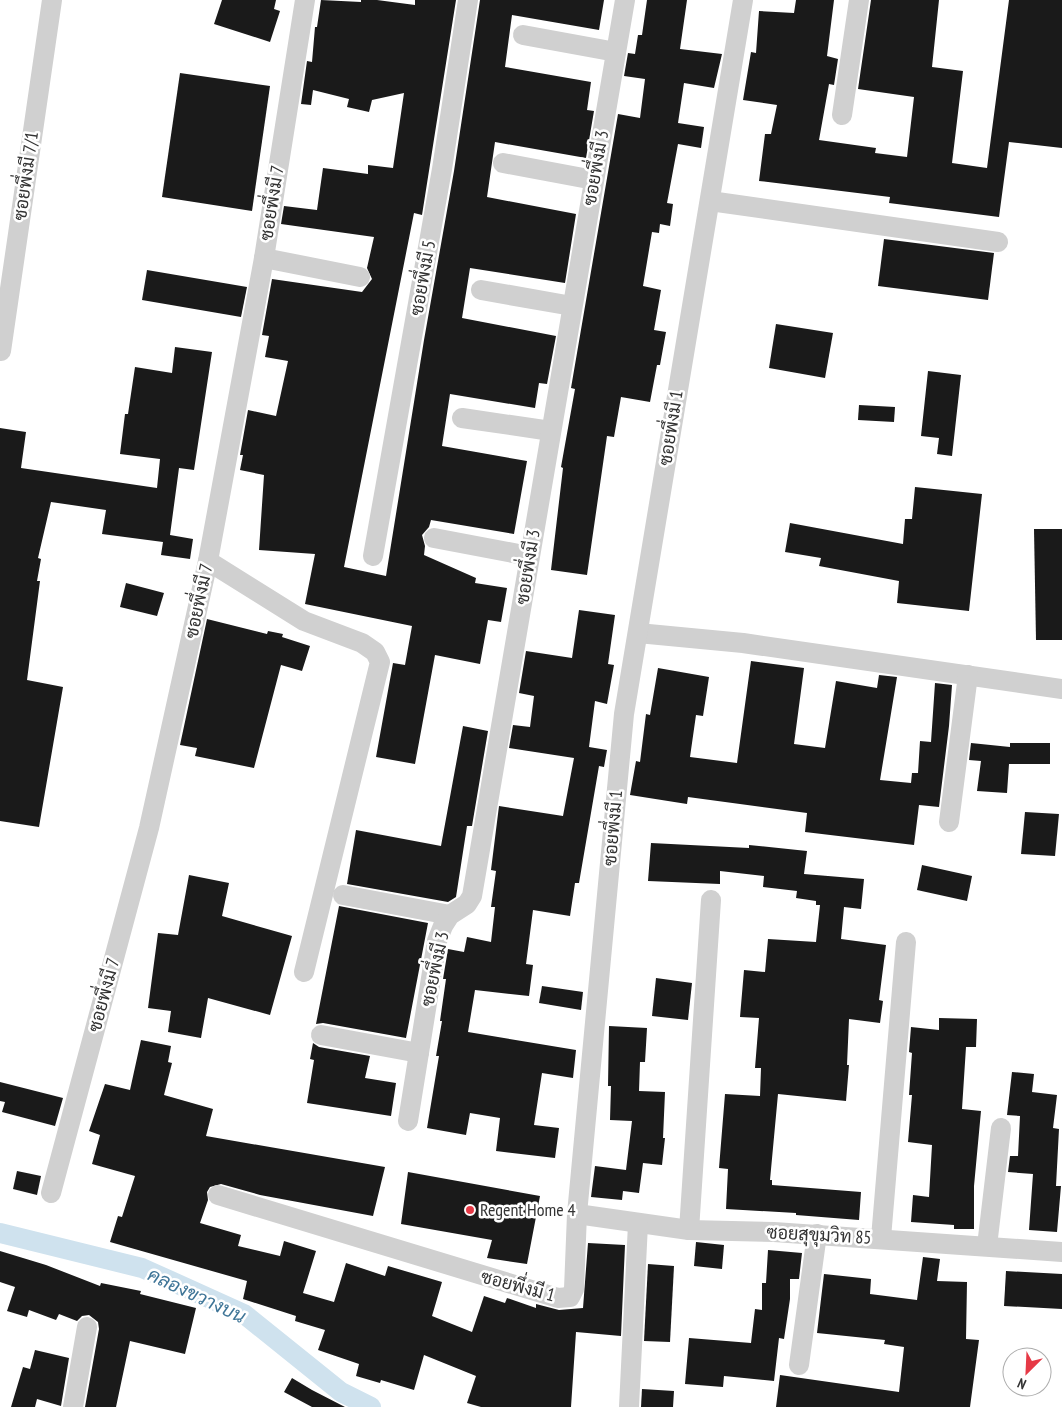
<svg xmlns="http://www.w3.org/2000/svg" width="1062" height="1407" viewBox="0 0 1062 1407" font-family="'PT Sans Narrow',Sarabun,sans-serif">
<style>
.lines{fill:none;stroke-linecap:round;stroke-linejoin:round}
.canal{stroke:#cfe2ee;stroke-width:20}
.building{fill:#1a1a1a}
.minor{stroke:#d0d0d0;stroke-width:20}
.poi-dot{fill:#e63946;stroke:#fff;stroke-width:2}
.labels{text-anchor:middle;stroke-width:5;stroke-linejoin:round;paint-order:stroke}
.street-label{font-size:18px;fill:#333;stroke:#fff}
.poi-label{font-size:18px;fill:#333;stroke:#fff;text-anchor:start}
.water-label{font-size:19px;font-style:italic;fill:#3f7597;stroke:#fff}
</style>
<rect width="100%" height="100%" fill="#fff"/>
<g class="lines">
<polyline class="canal" points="0,1233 142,1268 244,1314 341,1392 371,1407"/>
</g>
<g class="building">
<polygon points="222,0 276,0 274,9 280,11 270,42 214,24"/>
<polygon points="321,0 361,2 361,0 377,0 415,5 415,0 456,0 422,215 414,213 344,567 386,576 424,340 454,171 480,0 604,0 599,30 512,15 505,67 591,82 587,110 594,111 586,158 495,142 487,197 576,214 565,283 470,268 462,318 556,336 547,384 539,383 535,408 450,394 442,446 527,461 514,534 431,520 429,527 422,535 425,546 424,555 476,578 475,583 507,588 501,622 488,620 480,664 435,655 415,764 376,757 393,663 405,665 412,626 305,604 315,554 259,550 264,475 240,470 243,455 240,455 248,410 276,416 288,361 265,357 269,336 262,335 272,279 362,292 372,279 367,268 374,237 281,224 284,206 317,210 323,168 368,174 368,165 393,168 404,93 372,100 369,112 347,107 349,99 313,90 311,105 301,104 307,61 312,62 315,27 317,27"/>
<polygon points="647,0 687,0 680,49 722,54 714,88 684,83 678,123 704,127 701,148 678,144 667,203 673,204 670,226 660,224 659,233 652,232 643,286 661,290 654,330 666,332 660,365 657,365 650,402 621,397 614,437 607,436 587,575 551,570 563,468 561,467 575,389 571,388 618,114 640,118 645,79 624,76 628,53 635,54 638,35 642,35"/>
<polygon points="796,0 834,0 827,56 838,59 834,85 829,84 819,140 876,148 875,153 907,157 914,97 858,89 871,0 939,0 932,67 963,71 952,163 987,168 1009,0 1062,0 1062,148 1009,142 999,217 889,203 890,197 759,181 765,134 771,134 777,105 743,100 751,52 756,53 759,11 794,13"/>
<polygon points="180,73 270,86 252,211 162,197"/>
<polygon points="884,239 994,253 988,300 878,286"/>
<polygon points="147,270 247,287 241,317 142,300"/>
<polygon points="776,324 833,333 825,378 769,368"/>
<polygon points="175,347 212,352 194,470 179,468 170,535 193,539 190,559 161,555 163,542 102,534 106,510 51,502 38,558 41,559 37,581 40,581 27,680 63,687 39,827 0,821 0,428 26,432 21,468 157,488 160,459 120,454 125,414 128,414 135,367 172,373"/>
<polygon points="928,371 961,375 952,456 937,454 939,438 921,436"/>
<polygon points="859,405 895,407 894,422 858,420"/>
<polygon points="915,487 982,494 969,611 897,603 899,581 819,566 821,558 785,552 790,523 903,544 905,519 912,519"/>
<polygon points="1034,529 1062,529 1062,640 1036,640"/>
<polygon points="126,583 164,593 157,616 120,607"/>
<polygon points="579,610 615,615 608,664 614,665 607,704 595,701 589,747 607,750 604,767 599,766 579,883 575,883 570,916 533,910 526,964 533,965 529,996 475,990 468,1032 576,1050 573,1078 542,1073 534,1125 559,1128 555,1158 496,1151 500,1118 470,1113 466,1135 427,1128 439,1056 436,1056 442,1021 440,1021 446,979 443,979 448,949 464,952 467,937 491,942 495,907 491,907 496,871 491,870 499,806 563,816 574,758 509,748 513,725 530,727 534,696 519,693 526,651 572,658"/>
<polygon points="207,619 267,634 268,631 283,634 282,637 310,646 302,671 281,665 254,768 195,756 197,748 180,745"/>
<polygon points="751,661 804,668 794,744 825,748 836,681 877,688 879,675 897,677 880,780 911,783 912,773 918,773 920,741 931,742 935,683 952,685 949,726 939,807 919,805 914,845 805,832 807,813 688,797 687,804 630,795 636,761 640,762 646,714 650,715 658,668 709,677 703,716 696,715 690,757 737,763"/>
<polygon points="463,726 488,731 472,826 467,826 456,897 448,902 347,884 356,830 441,846"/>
<polygon points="971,743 1010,747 1010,743 1050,743 1050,764 1009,764 1007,793 977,791 981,761 969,760"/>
<polygon points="1025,812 1059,814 1055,856 1021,854"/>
<polygon points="651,843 749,848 749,845 807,851 804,874 864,879 861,909 844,907 841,939 886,945 879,1000 883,1001 880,1023 849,1019 847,1065 849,1065 846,1101 778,1094 770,1180 772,1180 772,1185 861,1192 859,1220 796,1215 796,1213 726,1209 728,1169 719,1168 725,1094 760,1096 761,1068 755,1068 759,1018 740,1017 744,970 765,972 768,939 816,942 820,905 816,905 816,901 796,898 797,891 763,887 764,876 720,871 720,884 648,881"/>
<polygon points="922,865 972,876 967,901 917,890"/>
<polygon points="189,875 229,883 222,916 292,936 270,1015 208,998 201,1038 168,1032 171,1011 148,1008 158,933 178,935"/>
<polygon points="339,906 428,923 406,1038 323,1023 316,1024"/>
<polygon points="656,978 692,983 688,1020 652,1016"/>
<polygon points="542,986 583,992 581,1010 539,1003"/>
<polygon points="939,1018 977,1019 976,1047 966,1047 962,1109 981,1111 974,1186 974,1229 954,1229 954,1225 911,1222 913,1195 929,1197 932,1145 908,1142 912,1095 909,1095 912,1053 909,1052 911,1027 939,1030"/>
<polygon points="609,1026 647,1028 645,1062 640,1062 639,1091 665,1092 663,1138 665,1138 662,1165 643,1163 639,1193 623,1191 622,1200 591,1197 595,1166 626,1170 632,1121 610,1120 611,1086 608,1086"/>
<polygon points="141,1040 171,1046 168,1062 172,1063 164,1095 213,1109 206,1136 385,1167 373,1216 260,1195 221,1184 210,1187 207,1192 208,1200 200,1223 241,1235 238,1246 280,1256 284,1241 316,1251 303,1293 334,1302 346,1263 385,1276 388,1266 442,1282 432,1316 472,1332 484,1296 505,1303 507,1298 536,1308 536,1304 559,1310 583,1308 588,1243 625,1245 621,1336 576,1332 571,1407 481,1407 467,1403 476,1376 424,1355 414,1390 381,1380 380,1383 356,1376 359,1364 318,1350 325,1330 295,1321 296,1316 243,1299 247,1281 110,1242 118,1216 122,1217 135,1176 92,1164 100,1135 89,1131 105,1084 130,1090"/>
<polygon points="313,1043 319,1047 370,1056 365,1078 396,1083 391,1116 307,1103 314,1060 310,1059"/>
<polygon points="1012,1072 1034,1074 1032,1092 1057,1095 1053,1128 1059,1129 1056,1186 1061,1186 1057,1232 1029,1230 1033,1174 1008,1172 1010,1156 1018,1156 1020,1116 1007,1115"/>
<polygon points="0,1082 63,1098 55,1126 2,1112 5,1102 0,1101"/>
<polygon points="17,1171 41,1176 37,1195 13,1189"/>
<polygon points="408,1172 540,1196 527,1264 487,1258 492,1240 401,1224"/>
<polygon points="696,1242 724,1245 722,1269 694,1266"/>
<polygon points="768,1250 802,1253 799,1279 790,1279 790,1299 784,1339 779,1338 774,1381 724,1376 723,1387 685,1384 689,1338 751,1343 755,1309 762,1310 762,1283 766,1283"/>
<polygon points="0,1251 46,1265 100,1286 101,1283 141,1291 140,1294 196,1308 185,1354 130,1341 116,1407 85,1407 99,1329 98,1322 89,1315 82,1316 77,1321 59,1314 56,1320 29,1310 27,1317 7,1311 15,1287 0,1282"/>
<polygon points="923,1257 940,1259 937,1281 967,1282 966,1339 979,1340 970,1407 776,1407 780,1375 899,1392 904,1347 884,1344 885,1340 817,1333 824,1274 871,1279 870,1294 917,1300"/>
<polygon points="648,1264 674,1266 670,1342 644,1341"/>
<polygon points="1006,1271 1062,1274 1062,1309 1004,1306"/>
<polygon points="35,1350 69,1358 61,1406 37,1399 35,1407 11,1407 23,1367 30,1369"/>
<polygon points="292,1378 312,1390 345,1407 312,1407 284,1392"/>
<polygon points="642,1389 674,1391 673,1407 641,1407"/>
</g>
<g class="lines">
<g class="minor">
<polyline points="523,35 616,52"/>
<polyline points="842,115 859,0"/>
<polyline points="503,163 594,180"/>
<polyline points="710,201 998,242"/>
<polyline points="264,258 360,277"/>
<polyline points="481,290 572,306"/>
<polyline points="1,351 52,0"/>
<polyline points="462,418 551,431"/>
<polyline points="434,538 529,556"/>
<polyline points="373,556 442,169 468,0"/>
<polyline points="208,561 304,621 362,643 375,652 380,662 304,972"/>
<polyline points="638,633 743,643 1062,689"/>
<polyline points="949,822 968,675"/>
<polyline points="343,895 450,915"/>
<polyline points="321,1035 419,1053"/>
<polyline points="408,1121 437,941 443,926 450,915 467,904 472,896 477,867 625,0"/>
<polyline points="51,1193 149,828 208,561 264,258 305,0"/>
<polyline points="218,1195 558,1298 570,1297 574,1289 577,1214 624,714 743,0"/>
<polyline points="577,1214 689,1230 774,1232 1062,1252"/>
<polyline points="689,1230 711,900"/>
<polyline points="881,1238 906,942"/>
<polyline points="987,1246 1001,1128"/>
<polyline points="799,1365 817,1234"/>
<polyline points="73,1407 87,1327"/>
<polyline points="629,1407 638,1224"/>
</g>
</g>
<circle class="poi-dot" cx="470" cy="1210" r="5"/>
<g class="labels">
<g class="street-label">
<text transform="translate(596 168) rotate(-80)" y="6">ซอยพึ่งมี 3</text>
<text transform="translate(26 176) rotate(-82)" y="6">ซอยพึ่งมี 7/1</text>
<text transform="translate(272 203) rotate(-81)" y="6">ซอยพึ่งมี 7</text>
<text transform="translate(423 278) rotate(-80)" y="6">ซอยพึ่งมี 5</text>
<text transform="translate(671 428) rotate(-81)" y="6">ซอยพึ่งมี 1</text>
<text transform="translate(528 567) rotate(-81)" y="6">ซอยพึ่งมี 3</text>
<text transform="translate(199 601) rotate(-78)" y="6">ซอยพึ่งมี 7</text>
<text transform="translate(613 828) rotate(-85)" y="6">ซอยพึ่งมี 1</text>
<text transform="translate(435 969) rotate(-78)" y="6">ซอยพึ่งมี 3</text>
<text transform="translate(104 995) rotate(-75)" y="6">ซอยพึ่งมี 7</text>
<text transform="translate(819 1235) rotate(3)" y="6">ซอยสุขุมวิท 85</text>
<text transform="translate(518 1286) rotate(15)" y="6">ซอยพึ่งมี 1</text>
</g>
<g class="poi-label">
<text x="480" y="1216">Regent Home 4</text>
</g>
<g class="water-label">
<text transform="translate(197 1295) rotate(25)" y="7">คลองขวางบน</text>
</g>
</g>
<g transform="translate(1027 1372) rotate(204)"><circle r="24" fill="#ffffff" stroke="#adadad"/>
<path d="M0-4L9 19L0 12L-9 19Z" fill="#e63946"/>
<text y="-8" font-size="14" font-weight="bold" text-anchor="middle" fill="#333333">N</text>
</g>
</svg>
